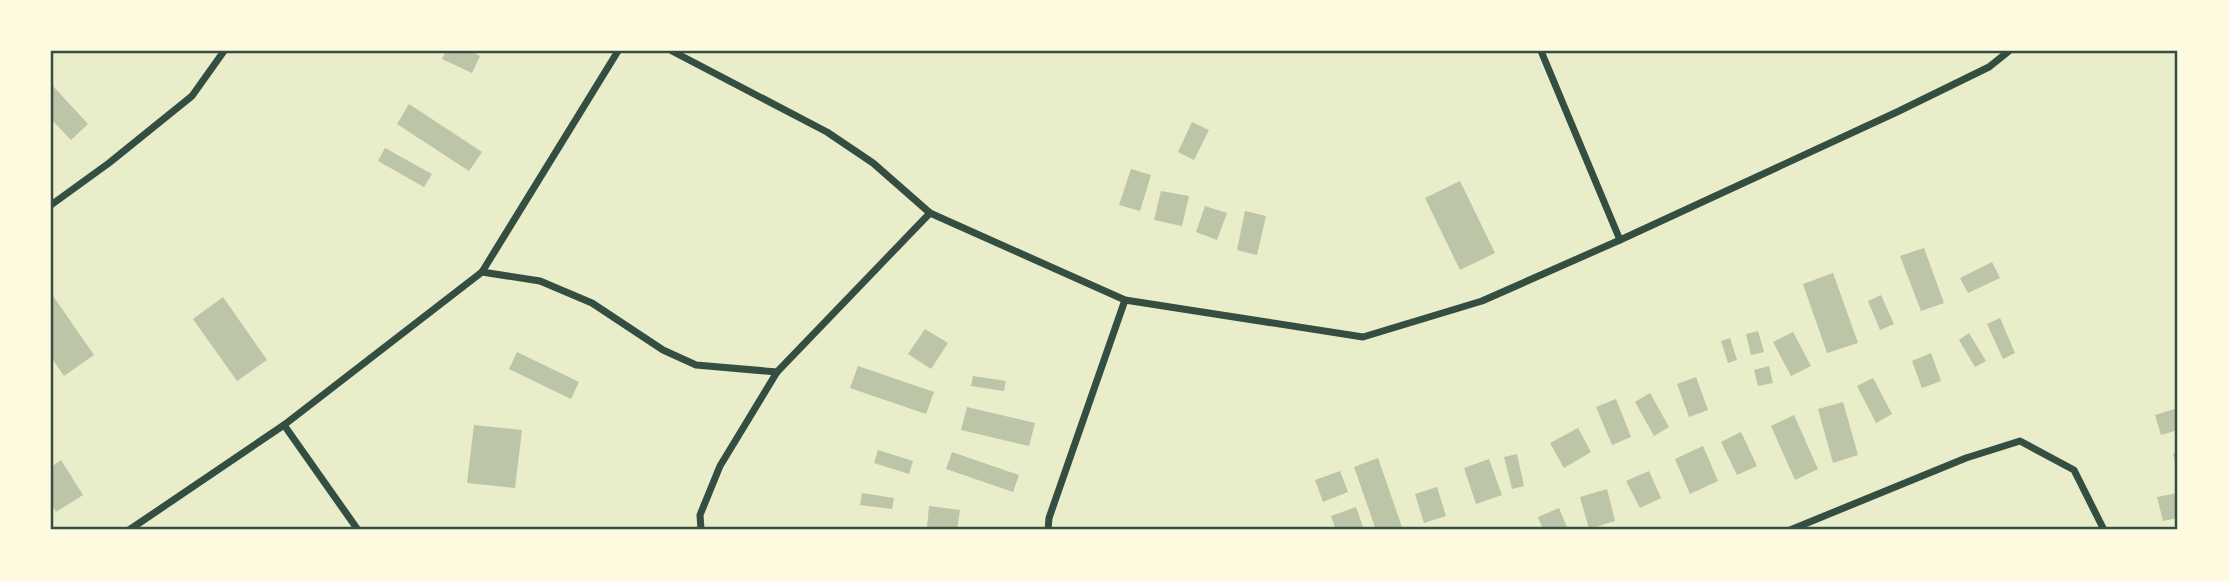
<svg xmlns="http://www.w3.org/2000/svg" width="2229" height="581" viewBox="0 0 2229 581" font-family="Helvetica,sans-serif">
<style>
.building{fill:#bcc5a7}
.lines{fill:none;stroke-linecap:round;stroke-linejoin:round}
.minor{stroke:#344e41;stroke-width:7}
.neatline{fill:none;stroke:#344e41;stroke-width:2.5}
</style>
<rect width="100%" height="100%" fill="#e9edc9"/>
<g class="building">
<polygon points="446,51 470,51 480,56 472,73 442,59"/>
<polygon points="51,84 88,124 71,140 51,119"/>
<polygon points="409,104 482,152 469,171 397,124"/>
<polygon points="1192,122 1209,130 1194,160 1178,152"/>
<polygon points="385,148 432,174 424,187 378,161"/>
<polygon points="1131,169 1151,175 1140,211 1119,205"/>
<polygon points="1460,181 1495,253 1460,270 1425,198"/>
<polygon points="1161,191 1189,196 1182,226 1154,220"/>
<polygon points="1205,206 1227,213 1217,240 1196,232"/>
<polygon points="1245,211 1266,216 1257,255 1237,250"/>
<polygon points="1924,248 1944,303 1921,311 1900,256"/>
<polygon points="1992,262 2000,278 1968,293 1960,278"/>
<polygon points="1833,273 1858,343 1827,353 1803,284"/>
<polygon points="51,293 94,355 64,376 51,357"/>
<polygon points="1881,295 1894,324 1880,330 1868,301"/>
<polygon points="223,297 267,360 237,381 193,319"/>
<polygon points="2000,318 2015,353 2003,359 1987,324"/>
<polygon points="925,329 948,343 931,369 908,354"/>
<polygon points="1758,331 1764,352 1751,355 1746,334"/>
<polygon points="1793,332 1811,366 1791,376 1773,342"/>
<polygon points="1969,333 1986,361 1975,367 1959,340"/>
<polygon points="1730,338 1737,360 1728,363 1721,341"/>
<polygon points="517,352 579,382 571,399 509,369"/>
<polygon points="1931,353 1941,381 1922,388 1912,361"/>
<polygon points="858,366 934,392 926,414 850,388"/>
<polygon points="1769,366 1773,383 1758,386 1754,370"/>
<polygon points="973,376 1006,381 1004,391 971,386"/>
<polygon points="1696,377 1708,410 1689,417 1677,384"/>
<polygon points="1873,378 1892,414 1876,423 1857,386"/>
<polygon points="1650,393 1669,427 1654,436 1635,402"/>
<polygon points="1616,399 1631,437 1612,445 1596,407"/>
<polygon points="1843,402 1858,455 1833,463 1818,409"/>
<polygon points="967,407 1035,423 1029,446 961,430"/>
<polygon points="2178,408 2178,430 2161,435 2155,415"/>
<polygon points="1794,415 1818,469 1795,480 1771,426"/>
<polygon points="474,425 522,430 515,488 467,483"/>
<polygon points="1578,428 1591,452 1564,468 1550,443"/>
<polygon points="1741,432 1757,466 1737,475 1721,442"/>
<polygon points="1703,446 1718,481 1690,494 1675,459"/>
<polygon points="878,450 913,461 909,474 874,463"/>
<polygon points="952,452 1019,475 1013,492 946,469"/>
<polygon points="2178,452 2178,469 2177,469 2173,454"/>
<polygon points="1517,454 1524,486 1512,489 1504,457"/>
<polygon points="1378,458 1403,530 1376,530 1354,467"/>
<polygon points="1489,459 1502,495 1476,504 1464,468"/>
<polygon points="61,460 83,495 56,512 51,503 51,467"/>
<polygon points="1340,471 1348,492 1323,502 1315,480"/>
<polygon points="1649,471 1661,498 1640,508 1626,481"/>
<polygon points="1437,487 1446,516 1424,523 1415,494"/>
<polygon points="1607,489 1615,521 1589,529 1580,497"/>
<polygon points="862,493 894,498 892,509 860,505"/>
<polygon points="2178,493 2178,518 2163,521 2157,497"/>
<polygon points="929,506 960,510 957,530 927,527"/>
<polygon points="1356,507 1364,530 1336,530 1331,516"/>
<polygon points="1559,508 1568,530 1543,530 1538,517"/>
</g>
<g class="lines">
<g class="minor">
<polyline points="672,51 827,132 873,163 930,213 1125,300 1363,337 1482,301 1620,240 1897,112 1989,67 2009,51"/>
<polyline points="1541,51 1620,240"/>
<polyline points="51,205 109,163 192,96 224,51"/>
<polyline points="482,272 540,281 592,303 663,350 696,365 777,372"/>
<polyline points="284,425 358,530"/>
<polyline points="129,530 284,425 482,272 618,51"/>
<polyline points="701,530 700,515 720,466 777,372 930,213"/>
<polyline points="1048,530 1049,518 1125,300"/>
<polyline points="1790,530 1966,458 2020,441 2074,470 2104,530"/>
</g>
</g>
<rect width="2229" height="581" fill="none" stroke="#fefae0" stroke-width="105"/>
<rect x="52" y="52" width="2124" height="476" class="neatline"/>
</svg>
